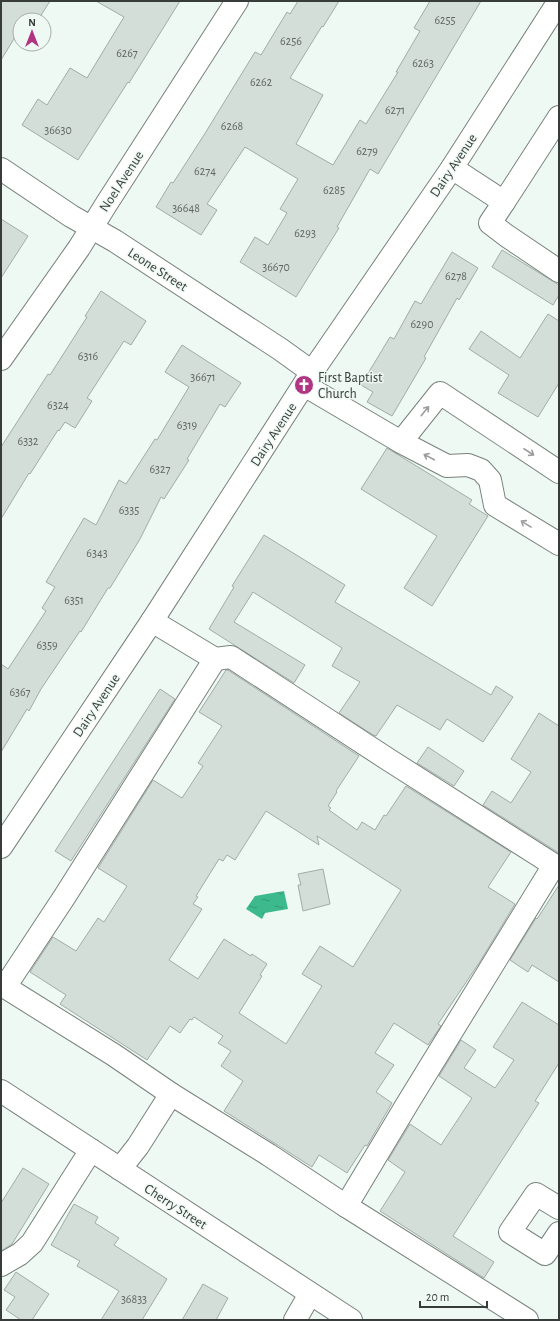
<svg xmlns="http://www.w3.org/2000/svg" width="560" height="1321" viewBox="0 0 560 1321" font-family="'Alegreya Sans',sans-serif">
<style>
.water{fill:url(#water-ripples)}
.building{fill:#d3ded9;stroke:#a2aca7;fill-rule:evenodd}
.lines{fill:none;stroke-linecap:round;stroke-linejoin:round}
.minor-casing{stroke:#78827d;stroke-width:24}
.minor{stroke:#fff;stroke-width:22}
.oneway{stroke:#9c9e9c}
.labels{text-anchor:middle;stroke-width:3;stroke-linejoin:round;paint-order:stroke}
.number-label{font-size:12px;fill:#5f6462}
.street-label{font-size:14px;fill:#383c3a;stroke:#eff9f4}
.poi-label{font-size:14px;fill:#383c3a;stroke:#eff9f4;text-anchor:start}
</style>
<defs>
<pattern id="water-ripples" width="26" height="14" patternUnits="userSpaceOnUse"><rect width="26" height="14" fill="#3db98e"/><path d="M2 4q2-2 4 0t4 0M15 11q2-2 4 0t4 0" fill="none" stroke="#349875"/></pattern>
</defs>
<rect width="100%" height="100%" fill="#eff9f4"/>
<polygon class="water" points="284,891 288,909 265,913 262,919 246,909 255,896"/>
<g class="building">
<polygon points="1,1 50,1 38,20 20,20 20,29 1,60"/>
<polygon points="96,1 180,1 129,83 128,82 78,160 22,125 38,99 47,105 70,68 87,78 124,17"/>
<polygon points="298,1 339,1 323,27 322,26 290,78 323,95 296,144 333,165 360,120 366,124 398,72 396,72 420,31 414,28 430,1 481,1 378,174 370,169 337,227 339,228 296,297 240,262 255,237 268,245 287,213 280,209 298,179 245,147 207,204 217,210 201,235 156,207 171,182 173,183 204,135 255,52 261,55 287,12 290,14"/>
<polygon points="1,219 28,236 1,278"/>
<polygon points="502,250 559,285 559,295 553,305 492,267"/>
<polygon points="452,252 478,268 459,300 457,298 424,357 426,358 392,416 367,402 373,392 361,385 390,337 394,339 415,301 421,304"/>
<polygon points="101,291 146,321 131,345 124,341 87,398 92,401 75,428 65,422 59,431 58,430 30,474 29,473 1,519 1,447 48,374 50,375 87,317 85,316"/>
<polygon points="548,314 559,321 559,383 538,417 498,393 509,375 469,349 481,331 520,358"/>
<polygon points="182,345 241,383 225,407 220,404 187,459 189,460 164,499 161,497 140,539 110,588 108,588 81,632 80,631 41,689 29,711 27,709 1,752 1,664 8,669 46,611 42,608 55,587 46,582 84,518 96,525 119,480 126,484 155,439 157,440 189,387 165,372"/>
<polygon points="387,448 472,500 469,504 488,516 432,606 404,588 437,536 361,489"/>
<polygon points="264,535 345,585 335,602 491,695 496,686 513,697 483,742 447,719 440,730 397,705 376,736 373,735 339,713 360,682 332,666 342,648 253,592 234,622 305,665 294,683 209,629 234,587 232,586"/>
<path d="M226,670H228L359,756L336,791L337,792L328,806L331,808L329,810L357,830L362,822L375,830L384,815L386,816L406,786L511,852L488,887L515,904L481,960L438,1024L441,1026L428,1045L394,1023L375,1053L394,1065L376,1092L392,1103L367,1146L365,1145L347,1173L319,1155L312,1167L224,1111L243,1081L221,1066L231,1051L218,1043L223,1036L194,1017L192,1020L190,1019L180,1033L170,1026L147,1060L60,1004L66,995L30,972L53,937L76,951L98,918L104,922L127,886L98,868L153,780L182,798L203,766L198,763L222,726L199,712ZM266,811L319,845L317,836L401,890L353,967L320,946L302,974L322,986L286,1044L239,1013L262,976L260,975L267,964L252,954L251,956L224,939L198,979L169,960L202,909L193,904L198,897L196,896L219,859L223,861L227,855L235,860Z"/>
<polygon points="160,689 175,699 71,861 55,851"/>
<polygon points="539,713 559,726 559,853 483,805 492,791 511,803 531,772 511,759"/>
<polygon points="428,747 464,771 454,786 417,763"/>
<polygon points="323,869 330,904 303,911 298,885 301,885 298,874"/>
<polygon points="559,885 559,982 532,965 528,972 510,960 536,918 537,919"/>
<polygon points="522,1002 559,1025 559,1063 535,1101 539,1103 453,1236 494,1262 484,1278 380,1211 405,1172 388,1160 410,1124 441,1145 472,1098 439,1076 461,1040 476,1050 464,1068 495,1088 514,1060 493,1047"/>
<polygon points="23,1168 49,1184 12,1244 1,1251 1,1203"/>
<polygon points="74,1204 98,1217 95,1223 119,1238 114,1245 167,1279 142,1320 101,1320 119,1291 77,1266 80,1261 51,1245"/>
<polygon points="16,1272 49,1294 32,1320 21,1320 6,1310 15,1297 4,1290"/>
<polygon points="203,1284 228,1298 216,1320 182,1320"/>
</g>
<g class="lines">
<defs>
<g id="minor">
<polyline points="452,168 504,202 490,223 507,236 559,271"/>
<polyline points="1,169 71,216 115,241 280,349 312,372"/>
<polyline points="504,202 559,117"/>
<polyline points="1,359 79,248 107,203 237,1"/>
<polyline points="304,385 401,442 447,466 468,465 481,470 490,480 495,505 559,544"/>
<polyline points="401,442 440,393 559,472"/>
<polyline points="152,621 215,659 231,657 389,760 554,865 409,1101 346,1206 527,1320"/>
<polyline points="215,659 65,896 5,987 114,1055 171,1094 269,1155 346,1206"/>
<polyline points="1,847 152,621 312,372 452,168 559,1"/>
<polyline points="1,1091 351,1320"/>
<polyline points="120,1169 138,1146 171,1094"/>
<polyline points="559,1208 536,1194 510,1232 545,1254 559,1233"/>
<polyline points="1,1265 20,1254 32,1243 91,1150"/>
<polyline points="295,1320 310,1294"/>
</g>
</defs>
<use href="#minor" class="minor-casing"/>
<use href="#minor" class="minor"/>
</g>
<defs><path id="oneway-shaft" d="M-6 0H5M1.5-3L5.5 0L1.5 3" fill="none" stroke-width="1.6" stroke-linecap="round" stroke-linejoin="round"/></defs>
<g class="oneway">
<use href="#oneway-shaft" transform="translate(425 411) rotate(-51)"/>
<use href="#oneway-shaft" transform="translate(529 452) rotate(33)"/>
<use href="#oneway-shaft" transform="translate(429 457) rotate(-152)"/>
<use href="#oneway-shaft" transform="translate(526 524) rotate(-148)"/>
</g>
<defs>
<symbol id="church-disc" viewBox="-11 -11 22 22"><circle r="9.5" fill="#b23584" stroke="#eff9f4"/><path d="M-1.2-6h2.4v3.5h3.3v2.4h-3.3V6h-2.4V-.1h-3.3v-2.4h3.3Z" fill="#fff"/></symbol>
</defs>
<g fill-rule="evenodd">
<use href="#church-disc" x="293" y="374" width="22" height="22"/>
</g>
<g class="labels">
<g class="number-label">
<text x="445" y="24">6255</text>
<text x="291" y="45">6256</text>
<text x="127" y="57">6267</text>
<text x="423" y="67">6263</text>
<text x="261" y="86">6262</text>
<text x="395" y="114">6271</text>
<text x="232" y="130">6268</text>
<text x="58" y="134">36630</text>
<text x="367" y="155">6279</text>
<text x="205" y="175">6274</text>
<text x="334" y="194">6285</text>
<text x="186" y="212">36648</text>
<text x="305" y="237">6293</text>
<text x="276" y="271">36670</text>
<text x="456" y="280">6278</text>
<text x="422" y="328">6290</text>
<text x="88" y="360">6316</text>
<text x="203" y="381">36671</text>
<text x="58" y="409">6324</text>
<text x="187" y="429">6319</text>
<text x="28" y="445">6332</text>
<text x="160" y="473">6327</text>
<text x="129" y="514">6335</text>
<text x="97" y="557">6343</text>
<text x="74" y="604">6351</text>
<text x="47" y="649">6359</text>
<text x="20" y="696">6367</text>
<text x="134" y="1303">36833</text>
</g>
<g class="street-label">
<text transform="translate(453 165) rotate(-56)" y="5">Dairy Avenue</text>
<text transform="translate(121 181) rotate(-57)" y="5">Noel Avenue</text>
<text transform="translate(158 269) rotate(33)" y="5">Leone Street</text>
<text transform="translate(273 434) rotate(-57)" y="5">Dairy Avenue</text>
<text transform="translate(96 705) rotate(-56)" y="5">Dairy Avenue</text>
<text transform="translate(176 1206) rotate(33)" y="5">Cherry Street</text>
</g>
<g class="poi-label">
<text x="318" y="382">First Baptist<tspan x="318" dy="16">Church</tspan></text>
</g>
</g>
<rect width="560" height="1321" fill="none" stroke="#383c3a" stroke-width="4"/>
<g transform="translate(32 32)"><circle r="19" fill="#eff9f4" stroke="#a6adaa"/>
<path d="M0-3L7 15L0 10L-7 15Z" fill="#b23584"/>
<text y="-6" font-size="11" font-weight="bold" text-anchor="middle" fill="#383c3a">N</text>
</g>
<path d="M420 1301v6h67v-6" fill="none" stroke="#383c3a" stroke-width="2"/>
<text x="426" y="1301" font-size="12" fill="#383c3a" stroke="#eff9f4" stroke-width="3" paint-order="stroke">20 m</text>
</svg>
